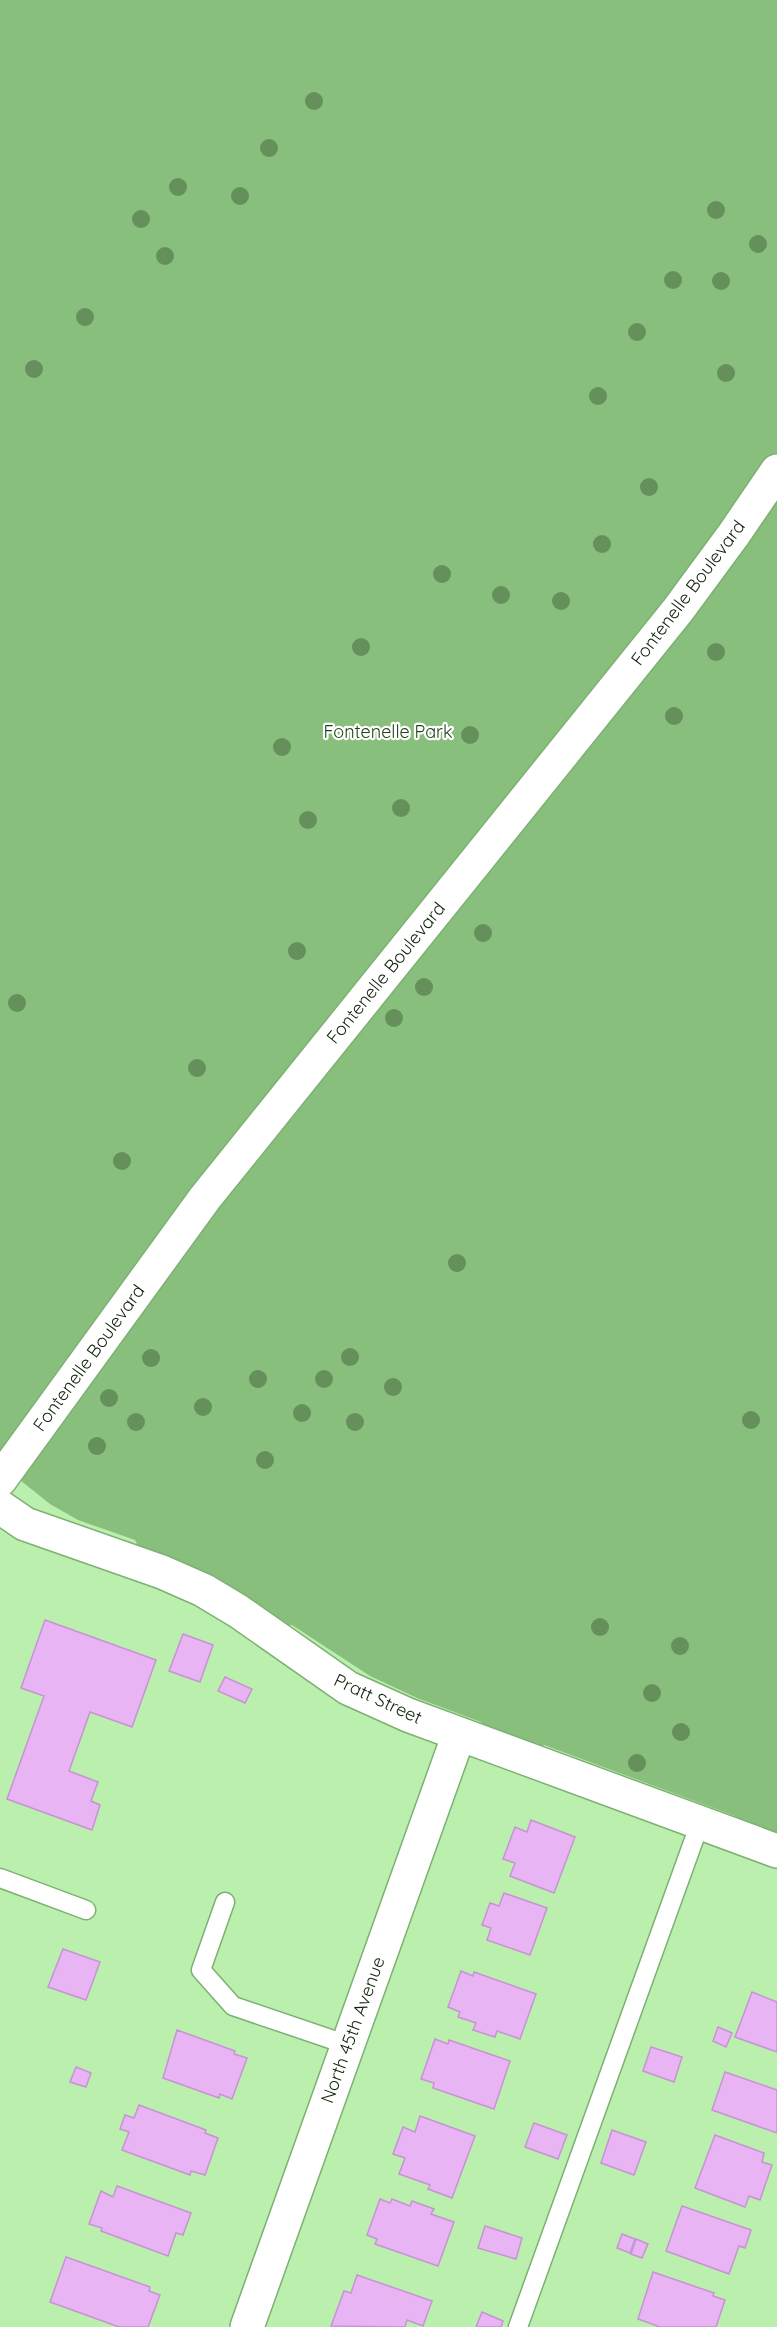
<svg xmlns="http://www.w3.org/2000/svg" width="777" height="2327" viewBox="0 0 777 2327" font-family="Quicksand,sans-serif">
<style>
.green{fill:#88bf7c}
.building{fill:#e8b4f4;stroke:#c694d2;stroke-width:1.5}
.lines{fill:none;stroke-linecap:round;stroke-linejoin:round}
.service-casing{stroke:#7db173;stroke-width:21}
.minor-casing{stroke:#7db173;stroke-width:36}
.secondary-casing{stroke:#7db173;stroke-width:36}
.service{stroke:#fff;stroke-width:18}
.minor{stroke:#fff;stroke-width:33}
.secondary{stroke:#fff;stroke-width:33}
.tree{fill:#65905c}
.labels{text-anchor:middle;stroke-width:4.5;stroke-linejoin:round;paint-order:stroke}
.street-label{font-size:18px;fill:#0f230a;stroke:#fff}
.park-label{font-size:18px;fill:#204219;stroke:#fff}
</style>
<rect width="100%" height="100%" fill="#baefae"/>
<polygon class="green" points="0,0 777,0 777,1840 740,1823 735,1816 544,1745 539,1749 485,1730 481,1722 417,1698 370,1676 292,1625 280,1625 141,1553 135,1540 78,1520 50,1504 0,1464"/>
<g class="building">
<polygon points="45,1620 156,1660 132,1727 90,1712 69,1771 98,1782 91,1801 100,1805 92,1830 7,1799 44,1696 21,1688"/>
<polygon points="183,1634 213,1645 200,1682 169,1671"/>
<polygon points="225,1677 252,1689 245,1703 218,1691"/>
<polygon points="531,1820 575,1837 554,1893 510,1876 515,1863 503,1859 515,1827 527,1832"/>
<polygon points="504,1893 547,1908 530,1955 487,1940 491,1928 482,1925 490,1903 499,1906"/>
<polygon points="63,1949 100,1962 86,2000 48,1987"/>
<polygon points="461,1971 473,1976 474,1972 536,1994 520,2039 497,2031 495,2037 473,2030 476,2023 458,2017 460,2012 448,2007"/>
<polygon points="752,1992 777,2002 777,2052 735,2037"/>
<polygon points="718,2027 732,2033 726,2047 713,2041"/>
<polygon points="177,2030 235,2051 234,2054 247,2058 232,2099 220,2094 219,2098 163,2078"/>
<polygon points="435,2039 448,2044 449,2040 510,2061 494,2109 433,2088 434,2083 421,2079"/>
<polygon points="651,2047 682,2057 674,2082 643,2071"/>
<polygon points="76,2067 91,2073 86,2087 70,2082"/>
<polygon points="725,2072 777,2090 777,2133 712,2110"/>
<polygon points="139,2105 206,2130 205,2133 218,2138 205,2175 191,2171 190,2175 122,2150 129,2132 120,2129 125,2115 134,2118"/>
<polygon points="420,2116 475,2136 452,2198 428,2189 430,2185 399,2174 405,2158 393,2154 403,2127 415,2132"/>
<polygon points="534,2123 567,2135 558,2159 525,2147"/>
<polygon points="612,2130 646,2142 634,2175 601,2163"/>
<polygon points="715,2135 764,2153 762,2162 772,2165 760,2200 749,2196 745,2207 695,2188"/>
<polygon points="117,2186 191,2213 183,2235 176,2233 168,2256 101,2231 102,2228 89,2224 101,2191 113,2197"/>
<polygon points="380,2199 390,2203 392,2199 410,2206 412,2201 434,2209 431,2214 454,2222 438,2266 375,2244 377,2239 367,2235"/>
<polygon points="682,2206 751,2230 745,2248 739,2246 729,2274 666,2251"/>
<polygon points="485,2226 522,2238 516,2259 478,2248"/>
<polygon points="622,2234 635,2239 630,2253 617,2248"/>
<polygon points="636,2239 648,2244 642,2258 631,2254"/>
<polygon points="66,2257 150,2287 149,2291 160,2295 148,2327 119,2327 50,2302"/>
<polygon points="653,2272 714,2293 713,2296 725,2300 716,2327 660,2327 638,2319"/>
<polygon points="357,2275 432,2301 423,2326 407,2320 405,2327 331,2326 344,2291 351,2293"/>
<polygon points="482,2312 503,2321 501,2327 476,2327"/>
</g>
<g class="lines">
<defs>
<g id="service">
<polyline points="0,1878 86,1910"/>
<polyline points="225,1902 201,1970 233,2006 348,2045"/>
<polyline points="518,2327 700,1823"/>
</g>
<g id="minor">
<polyline points="0,1507 25,1524 162,1572 203,1590 238,1611 348,1688 408,1715 777,1851"/>
<polyline points="247,2327 459,1734"/>
</g>
<polyline id="secondary" points="0,1480 205,1198 678,610 734,534 777,471"/>
</defs>
<use href="#service" class="service-casing"/>
<use href="#minor" class="minor-casing"/>
<use href="#secondary" class="secondary-casing"/>
<use href="#service" class="service"/>
<use href="#minor" class="minor"/>
<use href="#secondary" class="secondary"/>
</g>
<g class="tree">
<circle cx="314" cy="101" r="9"/>
<circle cx="269" cy="148" r="9"/>
<circle cx="178" cy="187" r="9"/>
<circle cx="240" cy="196" r="9"/>
<circle cx="716" cy="210" r="9"/>
<circle cx="141" cy="219" r="9"/>
<circle cx="758" cy="244" r="9"/>
<circle cx="165" cy="256" r="9"/>
<circle cx="673" cy="280" r="9"/>
<circle cx="721" cy="281" r="9"/>
<circle cx="85" cy="317" r="9"/>
<circle cx="637" cy="332" r="9"/>
<circle cx="34" cy="369" r="9"/>
<circle cx="726" cy="373" r="9"/>
<circle cx="598" cy="396" r="9"/>
<circle cx="649" cy="487" r="9"/>
<circle cx="602" cy="544" r="9"/>
<circle cx="442" cy="574" r="9"/>
<circle cx="501" cy="595" r="9"/>
<circle cx="561" cy="601" r="9"/>
<circle cx="361" cy="647" r="9"/>
<circle cx="716" cy="652" r="9"/>
<circle cx="674" cy="716" r="9"/>
<circle cx="470" cy="735" r="9"/>
<circle cx="282" cy="747" r="9"/>
<circle cx="401" cy="808" r="9"/>
<circle cx="308" cy="820" r="9"/>
<circle cx="483" cy="933" r="9"/>
<circle cx="297" cy="951" r="9"/>
<circle cx="424" cy="987" r="9"/>
<circle cx="17" cy="1003" r="9"/>
<circle cx="394" cy="1018" r="9"/>
<circle cx="197" cy="1068" r="9"/>
<circle cx="122" cy="1161" r="9"/>
<circle cx="457" cy="1263" r="9"/>
<circle cx="350" cy="1357" r="9"/>
<circle cx="151" cy="1358" r="9"/>
<circle cx="258" cy="1379" r="9"/>
<circle cx="324" cy="1379" r="9"/>
<circle cx="393" cy="1387" r="9"/>
<circle cx="109" cy="1398" r="9"/>
<circle cx="203" cy="1407" r="9"/>
<circle cx="302" cy="1413" r="9"/>
<circle cx="751" cy="1420" r="9"/>
<circle cx="136" cy="1422" r="9"/>
<circle cx="355" cy="1422" r="9"/>
<circle cx="97" cy="1446" r="9"/>
<circle cx="265" cy="1460" r="9"/>
<circle cx="600" cy="1627" r="9"/>
<circle cx="680" cy="1646" r="9"/>
<circle cx="652" cy="1693" r="9"/>
<circle cx="681" cy="1732" r="9"/>
<circle cx="637" cy="1763" r="9"/>
</g>
<g class="labels">
<g class="street-label">
<text transform="translate(688 593) rotate(-53)" y="6">Fontenelle Boulevard</text>
<text transform="translate(386 973) rotate(-51)" y="6">Fontenelle Boulevard</text>
<text transform="translate(89 1358) rotate(-54)" y="6">Fontenelle Boulevard</text>
<text transform="translate(378 1699) rotate(25)" y="6">Pratt Street</text>
<text transform="translate(353 2030) rotate(-70)" y="6">North 45th Avenue</text>
</g>
<g class="park-label">
<text x="388" y="738">Fontenelle Park</text>
</g>
</g>
</svg>
